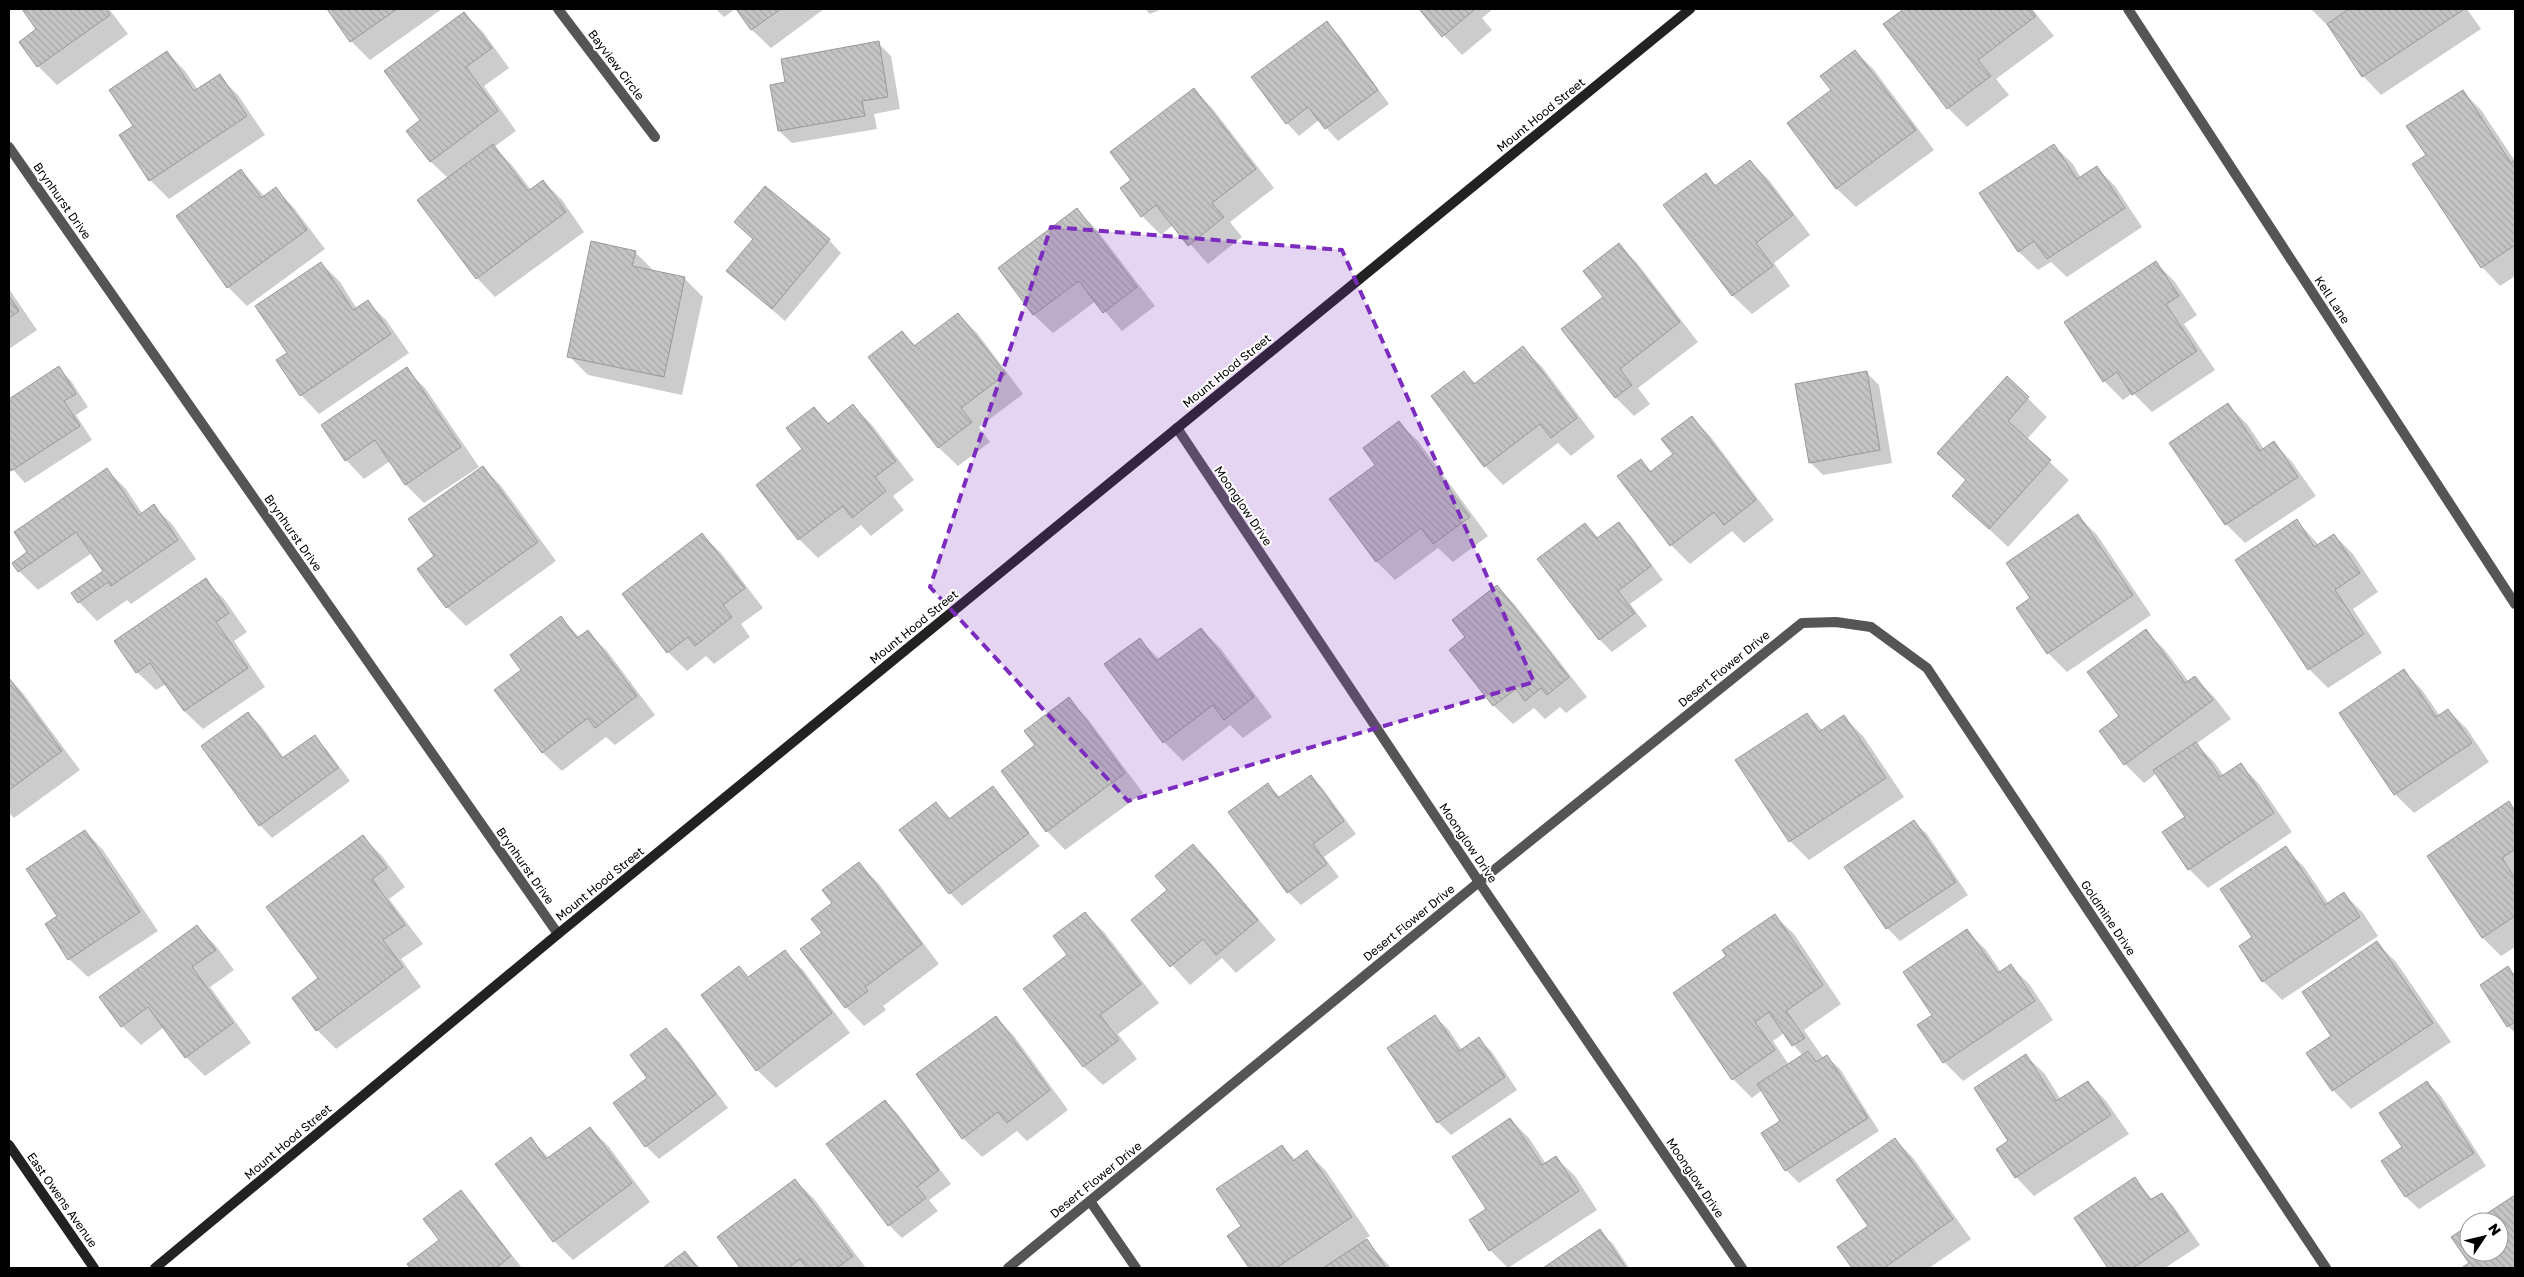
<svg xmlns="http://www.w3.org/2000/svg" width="2524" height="1277" viewBox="0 0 2524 1277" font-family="'Golos Text',sans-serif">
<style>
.shadow{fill:#0003;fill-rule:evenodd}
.building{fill:url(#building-back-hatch);stroke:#999}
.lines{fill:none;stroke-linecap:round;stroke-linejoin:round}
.street{stroke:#555;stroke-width:10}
.secondary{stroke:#222;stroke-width:10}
.marked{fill:#7b2cbf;fill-opacity:0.2;stroke:#7b2cbf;stroke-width:4;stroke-dasharray:10 6;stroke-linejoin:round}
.labels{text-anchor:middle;stroke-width:4;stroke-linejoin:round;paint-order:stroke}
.street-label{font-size:12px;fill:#000;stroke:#fff}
</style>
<defs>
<pattern id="building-back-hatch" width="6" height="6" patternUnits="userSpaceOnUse" patternTransform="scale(1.25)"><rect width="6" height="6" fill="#c4c4c4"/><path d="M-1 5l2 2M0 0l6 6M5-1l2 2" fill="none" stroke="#a7a7a7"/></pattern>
</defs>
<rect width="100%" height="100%" fill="#fff"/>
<g class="shadow">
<polygon points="23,9 109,9 128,34 57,85 38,66 20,42 38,29"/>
<polygon points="328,9 442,9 370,60 351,41"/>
<polygon points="716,9 735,9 724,17"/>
<polygon points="737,9 824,9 771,48 752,30"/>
<polygon points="1145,9 1162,9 1150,14"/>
<polygon points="1420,9 1493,9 1482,18 1492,30 1462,55"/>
<polygon points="1906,9 2032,9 2054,36 1996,79 2009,95 1967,127 1948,108 1885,25"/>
<polygon points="2311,9 2467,9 2481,29 2381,95 2363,76 2331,29"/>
<polygon points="464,13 483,32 509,68 484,86 516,131 494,147 511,164 531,190 543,181 562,200 584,232 495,297 477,278 448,178 431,162 422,120"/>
<polygon points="1327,23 1339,35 1389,104 1338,141 1319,120 1299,136 1287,123"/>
<polygon points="878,43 891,56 900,109 874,114 877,129 792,143 779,131 787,83"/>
<polygon points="1855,51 1874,70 1934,150 1856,207 1837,189 1789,124 1833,91"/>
<polygon points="167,52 185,71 198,90 219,76 238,95 265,135 169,199 150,180 135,126"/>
<polygon points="1194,90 1212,108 1274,188 1230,222 1242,237 1208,264 1173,225 1161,235 1142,216 1133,180"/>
<polygon points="2462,91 2481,110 2515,161 2515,276 2500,286 2482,267 2427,155"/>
<polygon points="2054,146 2073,164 2081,178 2096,167 2115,186 2142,227 2067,277 2051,262 2038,270 2019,252 1981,194"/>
<polygon points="1750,161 1769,180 1810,235 1774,263 1790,286 1752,314 1733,296 1665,205 1705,175 1717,186"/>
<polygon points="241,170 265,197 276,189 294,208 325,249 247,306 228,287"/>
<polygon points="1077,210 1096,229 1155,306 1122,331 1096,301 1053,333 1034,315 999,269"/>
<polygon points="829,240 841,253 785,321 728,271"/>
<polygon points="1619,245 1637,263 1698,342 1638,388 1650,404 1634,416 1615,397 1604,297"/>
<polygon points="635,252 654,271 684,278 703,297 682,395 588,375 569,356"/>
<polygon points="321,263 340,282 357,309 367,301 386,320 409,353 319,414 301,395 288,354"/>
<polygon points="2156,263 2175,282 2197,315 2184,324 2215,370 2152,412 2133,393 2123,400 2104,381"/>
<polygon points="9,289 37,330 9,349"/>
<polygon points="958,314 977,333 1023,394 979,427 990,442 958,466 939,448 870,357 902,332 916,346"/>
<polygon points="1523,348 1542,367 1595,437 1571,456 1558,443 1503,485 1485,466 1464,372 1476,384"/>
<polygon points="59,368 71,381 88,407 76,415 92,440 25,483 9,465 9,400"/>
<polygon points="406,369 425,388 479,467 424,503 406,485 390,461 364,479 346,460"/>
<polygon points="1866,372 1879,385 1892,463 1823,475 1810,462"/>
<polygon points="2007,378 2047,417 2026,440 2069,480 2008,547 1973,514 1967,481 1938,453"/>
<polygon points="2228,405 2247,424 2264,449 2274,443 2292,462 2316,496 2245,543 2226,524 2171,443"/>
<polygon points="853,406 872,425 914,480 893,496 904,510 871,536 861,525 818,558 799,539 758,485 804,450 814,409 830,424"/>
<polygon points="1692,417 1710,436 1774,520 1744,543 1732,531 1690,564 1671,545 1641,460 1652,472 1675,455"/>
<polygon points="1399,423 1418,441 1488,536 1453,562 1438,548 1395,580 1376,561 1377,465"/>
<polygon points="483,467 501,486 556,561 466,626 447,607 419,569 436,556"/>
<polygon points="107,470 126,489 142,513 153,506 172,524 196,559 131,604 127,600 97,621 79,602 104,572 92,553 38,590 19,571 29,552"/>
<polygon points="2078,516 2097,535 2151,615 2067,672 2048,653 2032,598"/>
<polygon points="2297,521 2319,545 2334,535 2353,554 2378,592 2353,609 2382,653 2328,688 2309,669"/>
<polygon points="1585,524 1599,539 1618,524 1631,536 1663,580 1630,604 1647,626 1612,652 1599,639"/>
<polygon points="702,535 721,553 763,608 741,624 750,637 714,664 706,656 687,671 668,652"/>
<polygon points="205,580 224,599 247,632 234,641 265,687 203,729 184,711 166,684 156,690 137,672"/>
<polygon points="1497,586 1515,605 1587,697 1566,713 1560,707 1545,719 1534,708 1513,724 1494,706 1450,650 1466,637"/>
<polygon points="561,618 580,638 588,632 607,651 655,715 615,745 606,737 562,771 543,753 496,690 523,670"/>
<polygon points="1201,629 1220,648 1272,717 1243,738 1230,725 1183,761 1164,742 1139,639 1160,660"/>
<polygon points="2146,631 2164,649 2189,682 2195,678 2214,697 2231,719 2196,744 2214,762 2224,776 2241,765 2259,784 2292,832 2208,888 2189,869 2187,818 2157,773 2144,783 2125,764 2101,731 2121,716"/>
<polygon points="2404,671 2422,690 2440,716 2448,710 2467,729 2489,762 2414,813 2395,794"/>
<polygon points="9,678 22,692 80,770 14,818 9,813"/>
<polygon points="1068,699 1087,718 1143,793 1065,850 1047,831 1037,745"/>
<polygon points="248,713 261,726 284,758 314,737 327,750 350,781 272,838 260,825"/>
<polygon points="1807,714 1823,731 1844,717 1863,736 1904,797 1809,860 1790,841"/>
<polygon points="1311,776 1323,789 1356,834 1324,857 1339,877 1301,905 1288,892 1230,812 1268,785 1281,798"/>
<polygon points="992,788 1040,846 962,906 950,893 936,803 951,819"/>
<polygon points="2508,803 2515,810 2515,947 2501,956 2482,937"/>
<polygon points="1914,822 1927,834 1968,895 1900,941 1887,928"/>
<polygon points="85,831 103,850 158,931 88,977 69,959 59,916"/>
<polygon points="363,837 382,856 405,887 389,899 423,944 401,959 421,987 336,1049 317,1030 320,979"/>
<polygon points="1193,846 1212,864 1276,940 1236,973 1222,958 1190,985 1133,921 1169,890"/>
<polygon points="2285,848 2304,867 2329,904 2344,894 2363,913 2378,936 2282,1000 2263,981 2254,937"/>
<polygon points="859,864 878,883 939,964 883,1006 886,1010 864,1026 846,1007 823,933 833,903"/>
<polygon points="1085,913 1104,932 1159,1003 1118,1034 1137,1059 1103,1085 1084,1067 1024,989 1068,955"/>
<path d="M1775,916L1794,934L1841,1004L1804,1030L1824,1059L1827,1057L1840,1069L1879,1131L1799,1183L1786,1170L1782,1121L1762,1090L1752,1098L1733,1079L1728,957ZM1784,1033L1803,1056L1789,1065L1773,1041Z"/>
<polygon points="197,927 216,946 234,970 210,987 251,1043 205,1076 186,1057 164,1027 141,1045 122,1026"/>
<polygon points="1967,931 1986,950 2001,972 2011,966 2030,985 2053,1020 1963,1081 1944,1062 1919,1026 1933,1016"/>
<polygon points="2377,943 2396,962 2451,1042 2351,1109 2333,1090 2333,1036"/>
<polygon points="785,952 803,970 850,1033 776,1088 757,1070 749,978"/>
<polygon points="2508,968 2515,975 2515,1033 2508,1026"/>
<polygon points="996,1017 1014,1036 1068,1110 1027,1141 1017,1131 982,1157 963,1138"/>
<polygon points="1435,1017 1448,1029 1462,1050 1479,1039 1492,1052 1517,1090 1451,1135 1438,1122"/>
<polygon points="666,1029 679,1042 728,1108 659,1159 646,1146 615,1104 648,1078"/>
<polygon points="2026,1056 2045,1074 2061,1100 2088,1082 2106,1101 2129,1134 2034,1196 2016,1177 2010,1141"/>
<polygon points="2427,1082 2440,1095 2486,1166 2419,1209 2406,1197 2383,1161 2403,1147"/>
<polygon points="885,1101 898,1114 951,1184 929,1200 938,1211 902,1238 889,1225 828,1145"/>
<polygon points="1510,1119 1529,1138 1546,1164 1556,1158 1575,1176 1597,1210 1508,1268 1490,1250 1488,1209"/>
<polygon points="590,1128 609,1147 650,1202 573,1260 554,1241 531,1139 549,1158"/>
<polygon points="1895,1139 1913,1158 1971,1239 1929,1268 1853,1268 1839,1248 1870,1226"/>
<polygon points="1282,1146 1296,1160 1307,1152 1326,1171 1370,1236 1365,1239 1391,1268 1250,1268 1228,1236 1242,1226"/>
<polygon points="2135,1179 2153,1200 2162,1194 2174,1207 2200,1245 2165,1268 2110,1268 2076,1218"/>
<polygon points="795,1180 814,1199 866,1268 742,1268 718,1238"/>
<polygon points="461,1192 473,1205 522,1268 412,1268 409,1264 441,1240"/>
<polygon points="2515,1197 2515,1268 2463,1268 2471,1263 2453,1237 2469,1227 2469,1252 2499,1252 2499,1222 2476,1222"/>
<polygon points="1600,1231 1613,1244 1629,1268 1545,1268"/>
<polygon points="685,1253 700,1268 665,1268"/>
</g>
<g class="building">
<polygon points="22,9 106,9 110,15 37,67 19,42 36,29"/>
<polygon points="327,9 397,9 350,42"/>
<polygon points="736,9 781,9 751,30"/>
<polygon points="1419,9 1473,9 1474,10 1442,37"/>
<polygon points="1904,9 2030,9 2036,16 1978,60 1991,76 1947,109 1883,24"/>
<polygon points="2349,9 2462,9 2463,10 2362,77 2327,24"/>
<polygon points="464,12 492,48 466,67 498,111 430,162 406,131 420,120 384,71"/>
<polygon points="1327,21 1378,90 1325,129 1308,107 1286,124 1251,77"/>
<polygon points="879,41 888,97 862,101 865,116 778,131 770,85 785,82 781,59"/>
<polygon points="1855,50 1916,130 1836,189 1787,123 1831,90 1820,76"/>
<polygon points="167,51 194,91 220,74 247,116 149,181 119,135 133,126 109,90"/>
<polygon points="1194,88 1256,169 1212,203 1224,217 1188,246 1156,205 1141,217 1120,188 1131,180 1110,152"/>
<polygon points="2463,90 2511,163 2515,160 2515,245 2481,268 2412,164 2426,155 2406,126"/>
<polygon points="493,144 528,191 543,180 566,212 476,279 417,200"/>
<polygon points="2054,144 2077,179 2097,166 2125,208 2047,259 2034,241 2018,252 1979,193"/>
<polygon points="1750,160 1793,215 1756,243 1773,266 1732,296 1663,205 1706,173 1715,186"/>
<polygon points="241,169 261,198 276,187 307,230 227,288 176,216"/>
<polygon points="765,186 830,239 772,309 726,271 753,239 734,222"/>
<polygon points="1077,208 1137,287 1103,313 1079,281 1033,315 998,268"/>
<polygon points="591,241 636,251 632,266 685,277 664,377 567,357"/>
<polygon points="1619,243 1680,322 1620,369 1632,385 1615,398 1561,329 1603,297 1583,271"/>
<polygon points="2156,261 2179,296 2166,304 2197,351 2132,395 2117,372 2103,382 2064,322"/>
<polygon points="321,262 353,310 368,300 391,334 300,396 276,360 287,353 255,306"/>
<polygon points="9,296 19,311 9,318"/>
<polygon points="958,313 1006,374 961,408 972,422 938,448 868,357 902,331 914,346"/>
<polygon points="1523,346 1577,418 1551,438 1540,424 1484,467 1431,396 1464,371 1474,384"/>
<polygon points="59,366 76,394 64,401 80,426 11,471 9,467 9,399"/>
<polygon points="407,367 461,447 405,485 375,440 345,461 321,425"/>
<polygon points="1867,371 1880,450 1809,463 1795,384"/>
<polygon points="2007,376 2029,397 2008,421 2051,460 1989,529 1952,496 1966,480 1937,453"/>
<polygon points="2228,403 2260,451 2274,441 2298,477 2225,525 2169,443"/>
<polygon points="853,404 896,461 875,477 886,491 852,518 843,506 798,540 756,485 802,449 786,428 814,407 828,424"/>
<polygon points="1692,416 1756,500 1724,525 1714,512 1670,546 1617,476 1641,459 1650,472 1673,454 1661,439"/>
<polygon points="1399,421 1470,517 1433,544 1421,528 1376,562 1329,499 1375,465 1363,448"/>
<polygon points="483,466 538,542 446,608 417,569 434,556 408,519"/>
<polygon points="107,468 139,515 154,504 178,540 111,586 108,582 78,603 71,593 103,571 76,532 18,572 12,563 27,552 14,532"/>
<polygon points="2078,514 2133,595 2047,654 2016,608 2030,598 2006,563"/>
<polygon points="2297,519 2314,547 2334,534 2360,573 2335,590 2364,634 2308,670 2235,560"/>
<polygon points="1619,522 1651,566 1618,591 1635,613 1599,640 1537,559 1585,523 1597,538"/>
<polygon points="702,533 745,588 723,605 732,617 695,646 688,637 667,653 622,594"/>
<polygon points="206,578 229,613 216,622 248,668 184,711 150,663 136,673 114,641"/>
<polygon points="1497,585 1569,677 1547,695 1541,688 1525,701 1516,689 1493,706 1449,650 1465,637 1452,620"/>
<polygon points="561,616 577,638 588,630 637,696 595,728 588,718 542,753 494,690 521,670 510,655"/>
<polygon points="1201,628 1254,697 1224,720 1213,705 1163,743 1104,664 1140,638 1156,661"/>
<polygon points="2146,629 2185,683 2195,676 2213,700 2124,765 2099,731 2119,716 2087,672"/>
<polygon points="2404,669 2436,717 2448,709 2472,743 2394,795 2339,713"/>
<polygon points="9,678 62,751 9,790"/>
<polygon points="1069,697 1125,773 1046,832 1001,771 1035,745 1024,731"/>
<polygon points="248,712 282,758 315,735 338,768 259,826 201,746"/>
<polygon points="1807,713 1819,732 1844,715 1886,778 1789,842 1735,760"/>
<polygon points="2196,742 2220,777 2241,763 2274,813 2188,870 2162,832 2185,817 2153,770"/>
<polygon points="1311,775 1344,821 1313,844 1327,864 1287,893 1228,812 1268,783 1278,798"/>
<polygon points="993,786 1029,833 949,894 899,830 936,802 949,819"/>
<polygon points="2509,801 2515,811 2515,849 2502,858 2515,878 2515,916 2482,938 2427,856"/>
<polygon points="1914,820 1956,882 1886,929 1844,867"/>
<polygon points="85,830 140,912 68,960 45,924 57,916 26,869"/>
<polygon points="363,835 387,868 372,879 405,925 383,940 403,967 316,1031 292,998 318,978 266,907"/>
<polygon points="1193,844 1258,920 1216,955 1203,939 1170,967 1131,920 1167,890 1155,876"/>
<polygon points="2286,846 2325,905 2344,892 2360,917 2262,982 2239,946 2252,937 2220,889"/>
<polygon points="859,862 922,944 865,987 868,991 845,1008 800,949 822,933 811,919 832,903 822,890"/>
<polygon points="1085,912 1141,984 1100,1015 1119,1040 1083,1067 1023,989 1067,955 1053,936"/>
<polygon points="1775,914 1823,985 1786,1011 1805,1038 1792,1046 1769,1012 1755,1022 1775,1050 1732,1080 1673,993 1726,956 1722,950"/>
<polygon points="197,925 216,950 192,967 233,1023 185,1058 148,1007 121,1027 99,997"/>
<polygon points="1967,929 1998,973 2011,964 2035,1001 1943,1063 1917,1025 1932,1015 1903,972"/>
<polygon points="2377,941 2433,1023 2332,1091 2306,1053 2331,1036 2302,992"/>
<polygon points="785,950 832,1013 756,1071 701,995 739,966 748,977"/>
<polygon points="2508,966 2515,977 2515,1022 2507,1027 2480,985"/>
<polygon points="1435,1015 1459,1051 1479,1037 1505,1077 1437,1123 1387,1048"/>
<polygon points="996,1016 1050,1090 1007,1123 998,1112 962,1139 916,1074"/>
<polygon points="666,1028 716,1094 645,1147 613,1103 647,1078 630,1055"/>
<polygon points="1808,1051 1816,1062 1827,1055 1868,1118 1785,1171 1761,1133 1780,1121 1757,1084"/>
<polygon points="2026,1054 2056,1101 2088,1081 2111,1115 2015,1178 1996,1149 2008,1141 1974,1088"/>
<polygon points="2427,1081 2474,1153 2405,1197 2381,1161 2402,1147 2379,1113"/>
<polygon points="885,1100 939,1170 917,1187 926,1198 888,1226 826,1144"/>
<polygon points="1510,1118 1542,1165 1556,1156 1579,1191 1489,1251 1469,1220 1486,1209 1452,1157"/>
<polygon points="590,1127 632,1183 553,1242 495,1164 531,1137 546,1159"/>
<polygon points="1895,1138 1953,1219 1884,1268 1852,1268 1837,1247 1868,1226 1836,1180"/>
<polygon points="1282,1145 1293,1161 1307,1150 1352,1217 1276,1268 1249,1268 1227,1236 1241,1226 1216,1189"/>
<polygon points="2135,1177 2150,1200 2162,1193 2188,1231 2133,1268 2108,1268 2074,1218"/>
<polygon points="795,1179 853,1256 837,1268 807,1268 800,1259 788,1268 740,1268 717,1237"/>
<polygon points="461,1190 511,1256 496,1268 410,1268 407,1264 439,1240 423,1219"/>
<polygon points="2515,1195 2515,1268 2461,1268 2469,1263 2451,1237 2469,1225 2469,1252 2499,1252 2499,1222 2474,1222"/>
<polygon points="1600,1229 1626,1268 1543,1268"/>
<polygon points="1367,1239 1386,1268 1323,1268"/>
<polygon points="685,1251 698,1268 663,1268"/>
</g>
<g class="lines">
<g class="street">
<polyline points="558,9 655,137"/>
<polyline points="2128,9 2515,604"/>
<polyline points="9,147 558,934"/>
<polyline points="1177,428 1479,882 1742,1268"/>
<polyline points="1090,1201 1136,1268"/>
<polyline points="1008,1268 1479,882 1802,623 1836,622 1871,627 1927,668 2326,1268"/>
</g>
<g class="secondary">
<polyline points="9,1145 94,1268"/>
<polyline points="155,1268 558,934 1690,9"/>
</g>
</g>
<path class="marked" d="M1051,227L1342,250L1534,682L1128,801L930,587Z"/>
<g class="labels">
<g class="street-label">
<text transform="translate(616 65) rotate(53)" y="4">Bayview Circle</text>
<text transform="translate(1541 115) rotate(-39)" y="4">Mount Hood Street</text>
<text transform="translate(62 201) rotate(55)" y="4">Brynhurst Drive</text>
<text transform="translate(2332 300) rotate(57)" y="4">Kell Lane</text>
<text transform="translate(1227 371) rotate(-39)" y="4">Mount Hood Street</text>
<text transform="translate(1243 506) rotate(56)" y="4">Moonglow Drive</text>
<text transform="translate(293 533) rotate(55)" y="4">Brynhurst Drive</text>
<text transform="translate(914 627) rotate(-39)" y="4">Mount Hood Street</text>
<text transform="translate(1724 669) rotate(-39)" y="4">Desert Flower Drive</text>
<text transform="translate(1468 843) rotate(56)" y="4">Moonglow Drive</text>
<text transform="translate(525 866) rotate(55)" y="4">Brynhurst Drive</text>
<text transform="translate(600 884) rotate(-39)" y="4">Mount Hood Street</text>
<text transform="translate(2108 918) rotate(56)" y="4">Goldmine Drive</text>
<text transform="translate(1409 923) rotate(-39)" y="4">Desert Flower Drive</text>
<text transform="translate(288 1142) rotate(-40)" y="4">Mount Hood Street</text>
<text transform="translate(1695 1178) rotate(56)" y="4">Moonglow Drive</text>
<text transform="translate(1096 1180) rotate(-39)" y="4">Desert Flower Drive</text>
<text transform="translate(62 1200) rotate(55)" y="4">East Owens Avenue</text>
</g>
</g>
<rect width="2524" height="1277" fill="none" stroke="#000000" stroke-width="20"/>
<g transform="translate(2484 1237) rotate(55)"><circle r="24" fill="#ffffff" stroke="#999999"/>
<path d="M0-4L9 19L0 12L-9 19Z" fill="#000000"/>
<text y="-8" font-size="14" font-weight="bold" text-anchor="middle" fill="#000000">N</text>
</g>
</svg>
